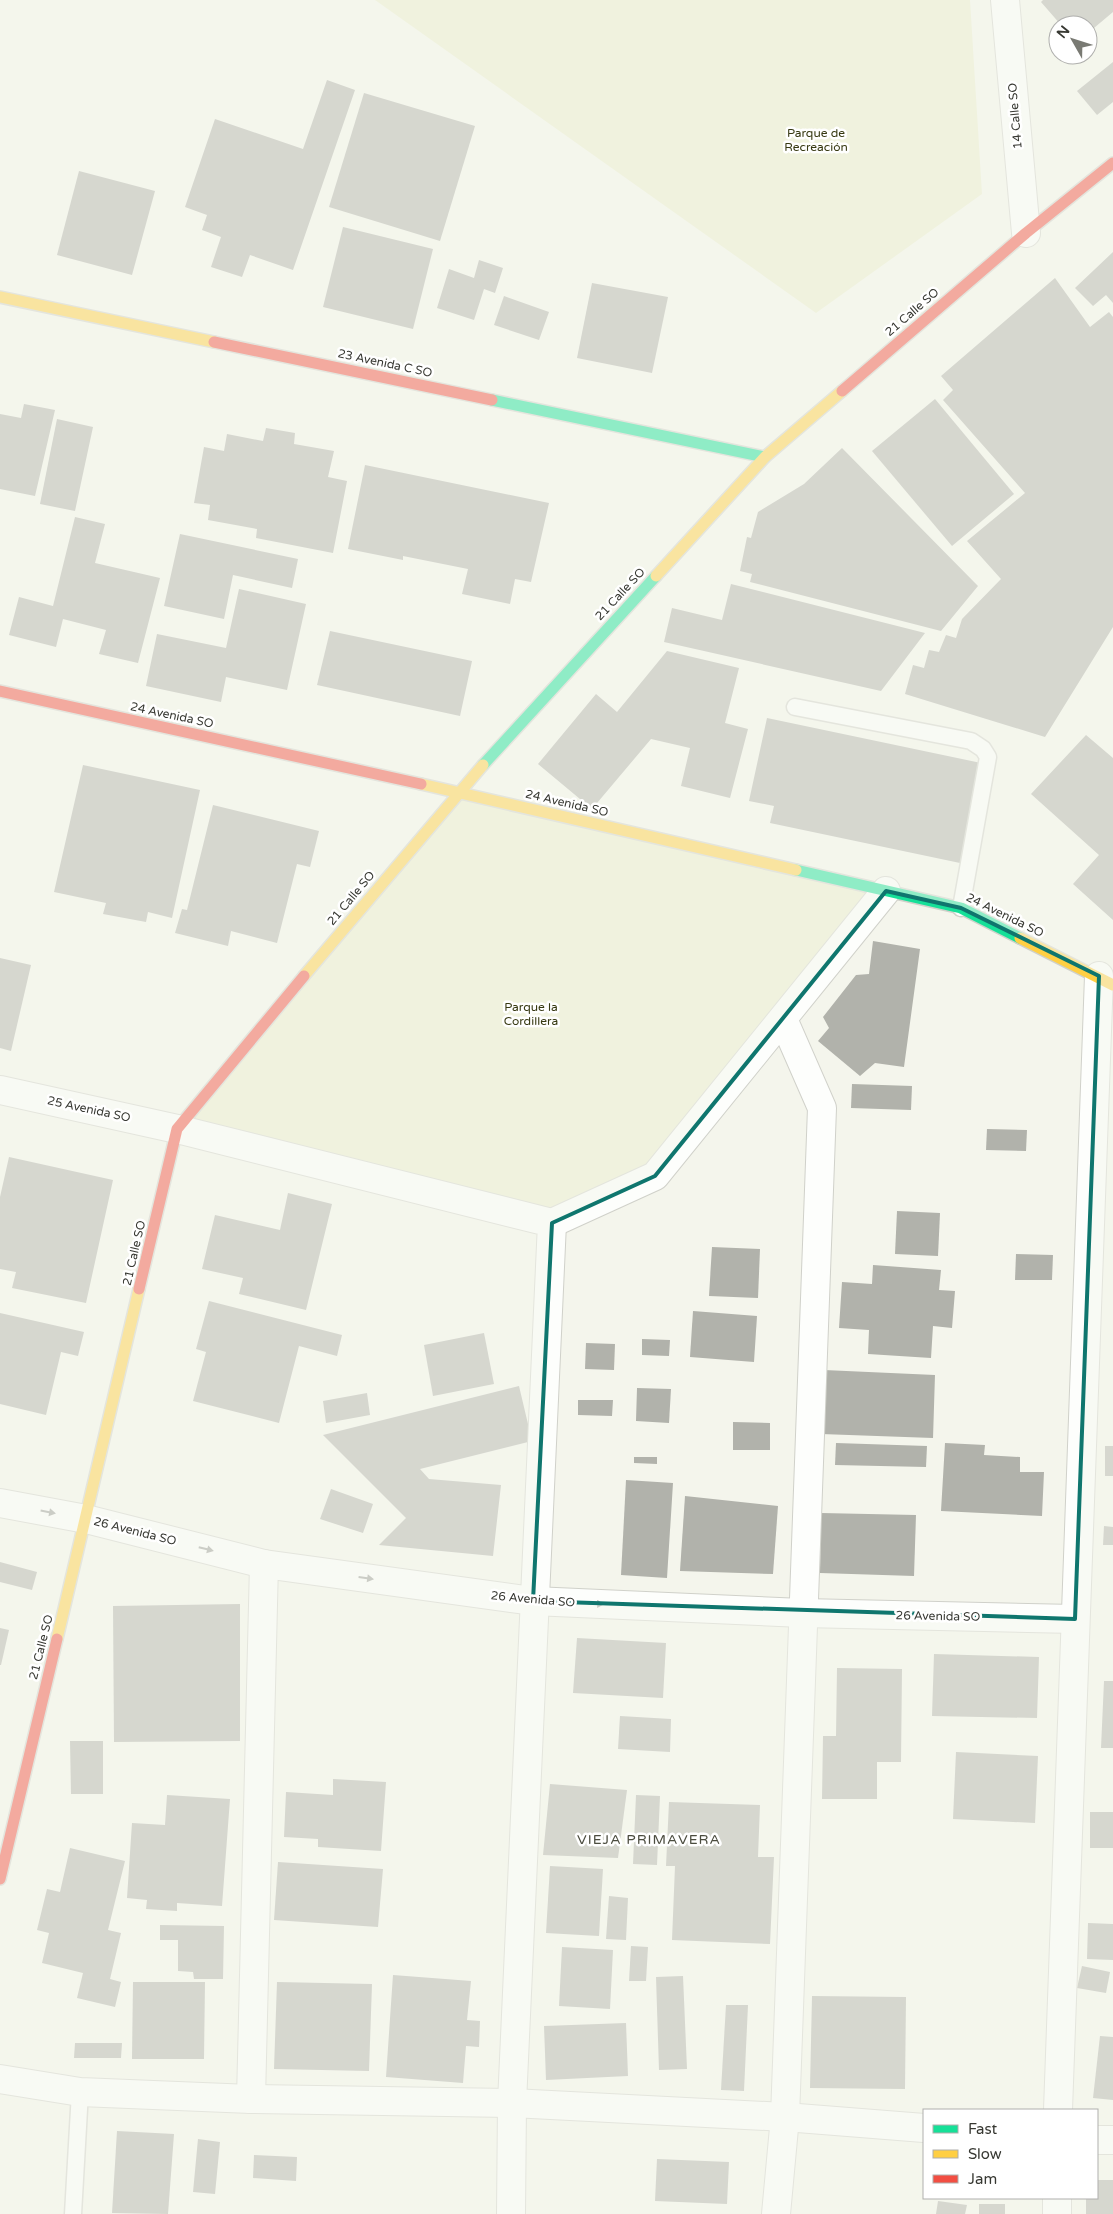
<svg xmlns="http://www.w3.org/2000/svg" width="1113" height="2214" viewBox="0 0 1113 2214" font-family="'Varela Round',sans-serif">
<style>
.green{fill:#ebeecd}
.building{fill:#b1b2ab}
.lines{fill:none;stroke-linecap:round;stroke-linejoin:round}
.lane-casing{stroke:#d0d1ca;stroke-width:19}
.street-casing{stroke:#d0d1ca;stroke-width:30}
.fast-casing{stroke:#d0d1ca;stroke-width:14}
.slow-casing{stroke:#d0d1ca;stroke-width:14}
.jam-casing{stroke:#d0d1ca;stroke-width:14}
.lane{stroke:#fdfefc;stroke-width:16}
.street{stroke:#fdfefc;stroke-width:28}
.fast{stroke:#16e098;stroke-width:11}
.slow{stroke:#ffcf43;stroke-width:11}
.jam{stroke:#f24e42;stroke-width:11}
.oneway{fill:#9a9b97}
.marked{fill:none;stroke:#0f766e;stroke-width:4;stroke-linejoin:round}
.labels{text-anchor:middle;stroke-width:5;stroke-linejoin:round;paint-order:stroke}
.street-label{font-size:12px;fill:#373832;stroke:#fff}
.park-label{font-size:12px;fill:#373912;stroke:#fff}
.neighbourhood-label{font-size:14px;letter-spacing:1px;fill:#4b4c3f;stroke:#fff}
</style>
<rect width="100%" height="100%" fill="#f4f5ec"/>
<g class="green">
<polygon points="375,0 970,0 982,194 816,313"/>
<polygon points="458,792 884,891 655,1176 552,1223 177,1129"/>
</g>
<g class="building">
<polygon points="1043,0 1113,0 1113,12 1088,33 1088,25 1061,25 1041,2"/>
<polygon points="1113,62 1113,102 1097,115 1077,91"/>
<polygon points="327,80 355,90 293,270 250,255 242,277 211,267 221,237 202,230 207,215 185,207 215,119 303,149"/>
<polygon points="364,93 475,126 440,241 329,207"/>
<polygon points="79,171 155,191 132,275 57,255"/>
<polygon points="343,227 433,249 413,329 323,307"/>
<polygon points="1113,252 1113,303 1106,295 1093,306 1075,288"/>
<polygon points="479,260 503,268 495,293 484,289 474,320 437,308 449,269 474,278"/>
<polygon points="1055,278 1090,327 1109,312 1113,317 1113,627 1045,737 905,694 913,665 924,668 929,650 939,652 946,635 956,638 962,619 1001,579 967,541 1025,493 943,400 953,390 941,376"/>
<polygon points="592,283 668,297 652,373 577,358"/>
<polygon points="504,296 549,312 539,340 494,325"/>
<polygon points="935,399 1014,494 952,546 872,451"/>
<polygon points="24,404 55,410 35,496 0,489 0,414 21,418"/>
<polygon points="57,419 93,427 75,511 40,504"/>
<polygon points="266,428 295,433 294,444 334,451 328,477 347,481 333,553 256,538 257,529 208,520 210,505 194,503 204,447 224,451 227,434 263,441"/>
<polygon points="842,448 978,586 941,631 750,582 752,574 740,571 747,537 751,538 758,512 804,484"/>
<polygon points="365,465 549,503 531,582 515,579 510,604 462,594 468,569 403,556 403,560 348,549"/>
<polygon points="75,517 105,524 95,563 160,578 138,663 99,654 106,630 63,619 56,647 9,635 19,597 53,606"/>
<polygon points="180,534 298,559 292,588 233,575 224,619 164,606"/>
<polygon points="731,584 925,633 881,691 664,642 672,608 722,620"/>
<polygon points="239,589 306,604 287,690 226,677 221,702 146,686 157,634 226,648"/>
<polygon points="330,631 472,661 460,716 317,685"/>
<polygon points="667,651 739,668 725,723 748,729 730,798 681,786 690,748 651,739 592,809 538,764 596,694 617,712"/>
<polygon points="767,718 981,763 960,863 770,823 774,806 749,801"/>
<polygon points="1086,735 1113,758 1113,920 1073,884 1099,855 1031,794"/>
<polygon points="83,765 200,790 172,918 148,912 146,922 103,914 106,903 54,892"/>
<polygon points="213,805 319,831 310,867 297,864 277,943 231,931 228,946 175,933 182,909 187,910"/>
<polygon points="873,941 920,949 904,1067 875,1063 860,1076 818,1041 829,1028 823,1017 856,975 869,974"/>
<polygon points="0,958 31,965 11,1051 0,1048"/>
<polygon points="852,1084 912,1086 911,1110 851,1108"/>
<polygon points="987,1129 1027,1130 1026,1151 986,1150"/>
<polygon points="9,1157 113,1180 86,1303 12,1288 16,1272 0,1269 0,1197"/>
<polygon points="288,1193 332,1204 306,1310 239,1294 243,1278 202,1269 215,1215 280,1230"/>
<polygon points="897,1211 940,1213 938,1256 895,1254"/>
<polygon points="712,1247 760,1249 758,1298 709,1296"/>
<polygon points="1016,1254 1053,1255 1052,1280 1015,1280"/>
<polygon points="873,1265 941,1270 939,1290 955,1291 952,1328 933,1326 931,1358 868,1354 869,1330 839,1328 842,1282 872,1284"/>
<polygon points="209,1301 342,1335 337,1356 299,1346 279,1423 193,1401 206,1352 196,1349"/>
<polygon points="693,1311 757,1316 754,1362 690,1357"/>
<polygon points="0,1313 84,1332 78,1356 61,1352 46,1415 0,1404"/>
<polygon points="484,1333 494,1384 433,1396 424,1345"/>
<polygon points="642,1339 670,1340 669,1356 642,1355"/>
<polygon points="586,1343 615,1344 614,1370 585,1369"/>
<polygon points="824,1370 935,1375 933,1438 821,1434"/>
<polygon points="519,1386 532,1441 420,1469 429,1479 501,1485 493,1556 379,1545 406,1518 323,1435"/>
<polygon points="637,1388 671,1389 669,1423 636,1421"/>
<polygon points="367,1393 370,1415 326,1423 323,1401"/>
<polygon points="578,1400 613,1400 612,1416 578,1415"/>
<polygon points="733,1422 770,1423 770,1450 733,1450"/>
<polygon points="836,1443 927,1446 926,1467 835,1465"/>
<polygon points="945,1443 985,1445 984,1455 1020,1457 1020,1472 1044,1472 1042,1516 941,1511"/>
<rect x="1105" y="1446" width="8" height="30"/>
<polygon points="634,1457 657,1457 657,1464 634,1463"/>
<polygon points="626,1480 673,1483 667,1578 621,1575"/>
<polygon points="331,1489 373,1504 363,1533 320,1519"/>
<polygon points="685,1496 778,1506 773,1574 680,1571"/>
<polygon points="821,1513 916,1515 914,1576 820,1573"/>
<polygon points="1104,1526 1113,1527 1113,1545 1103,1545"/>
<polygon points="0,1562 37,1572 32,1590 0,1582"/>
<polygon points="240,1604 240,1741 114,1742 113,1606"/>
<polygon points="0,1628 9,1630 1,1665 0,1665"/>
<polygon points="577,1638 666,1643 663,1698 573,1693"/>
<polygon points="934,1654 1039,1657 1037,1718 932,1716"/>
<polygon points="837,1668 902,1669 901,1762 877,1762 877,1799 822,1799 823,1736 836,1736"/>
<polygon points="1104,1681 1113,1681 1113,1748 1101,1748"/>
<polygon points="620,1716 671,1719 670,1752 618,1749"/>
<polygon points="70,1741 103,1741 103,1794 71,1794"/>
<polygon points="956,1752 1038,1756 1035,1823 953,1819"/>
<polygon points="333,1779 386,1782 381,1851 318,1847 318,1839 284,1837 286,1792 333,1795"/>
<polygon points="550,1784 627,1790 618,1858 543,1855"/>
<polygon points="167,1795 230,1799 222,1906 177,1903 177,1911 146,1909 147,1900 127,1898 132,1823 165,1825"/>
<polygon points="636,1795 660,1796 657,1865 633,1864"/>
<polygon points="669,1802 760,1805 758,1857 774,1857 770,1944 672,1940 675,1866 666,1866"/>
<rect x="1090" y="1812" width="23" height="36"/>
<polygon points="70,1848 125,1861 108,1930 121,1933 110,1979 121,1982 115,2007 77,1998 83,1973 42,1963 49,1933 37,1930 47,1889 60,1892"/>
<polygon points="278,1862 383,1869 378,1927 274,1920"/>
<polygon points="550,1866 603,1869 599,1936 546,1933"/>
<polygon points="609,1896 628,1898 626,1940 606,1939"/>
<polygon points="1088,1923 1113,1924 1113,1960 1087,1959"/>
<polygon points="160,1925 224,1926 223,1979 194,1979 193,1972 178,1971 178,1940 160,1940"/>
<polygon points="631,1946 648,1947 646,1981 629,1981"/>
<polygon points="562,1947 613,1950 610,2009 559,2006"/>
<polygon points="1082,1966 1110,1972 1106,1993 1077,1988"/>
<polygon points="393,1975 471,1981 467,2020 480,2021 479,2047 466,2046 463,2083 386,2077"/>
<polygon points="683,1976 687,2069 659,2070 656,1977"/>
<polygon points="133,1982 205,1982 204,2059 132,2059"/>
<polygon points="277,1982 372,1984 369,2071 274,2069"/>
<polygon points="812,1996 906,1997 905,2089 810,2088"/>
<polygon points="726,2005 748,2005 744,2091 721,2090"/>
<polygon points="626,2023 628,2076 546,2080 544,2026"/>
<polygon points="1100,2036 1113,2037 1113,2100 1093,2098"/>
<polygon points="75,2043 122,2043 121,2058 74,2058"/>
<polygon points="117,2131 174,2134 168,2214 112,2213"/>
<polygon points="198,2139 220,2142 215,2194 193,2192"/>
<polygon points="254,2155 297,2157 296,2181 253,2178"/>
<polygon points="657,2159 729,2162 727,2204 655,2201"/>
<polygon points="1097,2180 1113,2180 1113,2214 1086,2214 1086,2198 1097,2198"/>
<polygon points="938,2201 967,2205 965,2214 936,2214"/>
<rect x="979" y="2204" width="26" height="10"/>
</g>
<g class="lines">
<defs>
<g id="lane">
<polyline points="795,707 971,741 983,749 988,757 961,908"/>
<polyline points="73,2214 80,2092"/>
</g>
<g id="street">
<polyline points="1005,0 1026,233"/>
<polyline points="0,1090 177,1129 552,1223 512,2103 511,2214"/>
<polyline points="552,1223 655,1176 886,891"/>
<polyline points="0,1503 86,1519 264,1564 533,1601 802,1613 1075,1619"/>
<polyline points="0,2079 80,2092 251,2099 512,2103 785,2117 924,2128"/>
<polyline points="251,2099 264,1564"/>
<polyline points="1058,2110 1099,976"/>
<polyline points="1097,2140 1113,2140"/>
<polyline points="1057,2198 1057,2214"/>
<polyline points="776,2214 785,2117 822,1108 783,1019"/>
</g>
<g id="fast">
<polyline points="492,400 765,457"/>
<polyline points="483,765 656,576"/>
<polyline points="796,870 961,908 1020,938"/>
</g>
<g id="slow">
<polyline points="0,297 214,342"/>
<polyline points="656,576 765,457 842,391"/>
<polyline points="421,784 796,870"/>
<polyline points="1020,938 1113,985"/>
<polyline points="304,976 483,765"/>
<polyline points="57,1639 139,1289"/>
</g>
<g id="jam">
<polyline points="214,342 492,400"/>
<polyline points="842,391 1026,233 1113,163"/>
<polyline points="0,691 421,784"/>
<polyline points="139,1289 177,1129 304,976"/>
<polyline points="0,1879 57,1639"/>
</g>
</defs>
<use href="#lane" class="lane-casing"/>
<use href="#street" class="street-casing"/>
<use href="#fast" class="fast-casing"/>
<use href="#slow" class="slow-casing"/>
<use href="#jam" class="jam-casing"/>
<use href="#lane" class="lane"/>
<use href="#street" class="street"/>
<use href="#fast" class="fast"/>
<use href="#slow" class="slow"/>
<use href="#jam" class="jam"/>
</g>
<defs><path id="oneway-solid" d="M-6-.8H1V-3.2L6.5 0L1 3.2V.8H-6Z" transform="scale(1.25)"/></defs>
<g class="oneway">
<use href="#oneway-solid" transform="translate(48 1512) rotate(11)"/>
<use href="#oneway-solid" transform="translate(206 1549) rotate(14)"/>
<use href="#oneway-solid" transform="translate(366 1578) rotate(8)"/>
<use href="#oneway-solid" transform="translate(596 1604) rotate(2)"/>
</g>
<path d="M0 0H1113V2214H0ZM886,891L961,908L1099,976L1075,1619L533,1601L552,1223L655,1176Z" fill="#f4f5ec" fill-opacity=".55" fill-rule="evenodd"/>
<path class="marked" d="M886,891L961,908L1099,976L1075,1619L533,1601L552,1223L655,1176Z"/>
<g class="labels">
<g class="street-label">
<text transform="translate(1015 116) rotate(-95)" y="4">14 Calle SO</text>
<text transform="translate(912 312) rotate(-41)" y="4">21 Calle SO</text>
<text transform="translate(385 363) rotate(12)" y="4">23 Avenida C SO</text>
<text transform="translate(620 594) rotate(-47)" y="4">21 Calle SO</text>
<text transform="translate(172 715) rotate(12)" y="4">24 Avenida SO</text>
<text transform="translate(567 803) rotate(13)" y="4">24 Avenida SO</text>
<text transform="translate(351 898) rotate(-50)" y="4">21 Calle SO</text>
<text transform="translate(1005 915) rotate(26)" y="4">24 Avenida SO</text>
<text transform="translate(89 1109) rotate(12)" y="4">25 Avenida SO</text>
<text transform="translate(134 1253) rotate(-77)" y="4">21 Calle SO</text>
<text transform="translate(135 1531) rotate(14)" y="4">26 Avenida SO</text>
<text transform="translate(533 1599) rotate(5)" y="4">26 Avenida SO</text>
<text transform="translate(938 1616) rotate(1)" y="4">26 Avenida SO</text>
<text transform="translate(41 1647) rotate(-76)" y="4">21 Calle SO</text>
</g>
<g class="park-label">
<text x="816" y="137">Parque de<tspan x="816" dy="14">Recreación</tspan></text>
<text x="531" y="1011">Parque la<tspan x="531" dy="14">Cordillera</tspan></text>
</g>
<g class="neighbourhood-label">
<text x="649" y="1844">VIEJA PRIMAVERA</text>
</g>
</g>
<rect x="923" y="2109" width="175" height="90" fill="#ffffff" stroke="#afafad"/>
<rect x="933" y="2125" width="25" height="8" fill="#16e098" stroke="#afafad"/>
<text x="968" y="2134" font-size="15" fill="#373832">Fast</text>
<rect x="933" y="2150" width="25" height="8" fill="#ffcf43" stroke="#afafad"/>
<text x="968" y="2159" font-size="15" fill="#373832">Slow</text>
<rect x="933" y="2175" width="25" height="8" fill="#f24e42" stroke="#afafad"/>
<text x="968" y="2184" font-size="15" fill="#373832">Jam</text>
<g transform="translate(1073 40) rotate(309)"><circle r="24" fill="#ffffff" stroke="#afafad"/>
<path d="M0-4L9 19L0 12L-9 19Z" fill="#797a73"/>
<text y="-8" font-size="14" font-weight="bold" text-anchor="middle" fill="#373832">N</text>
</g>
</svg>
